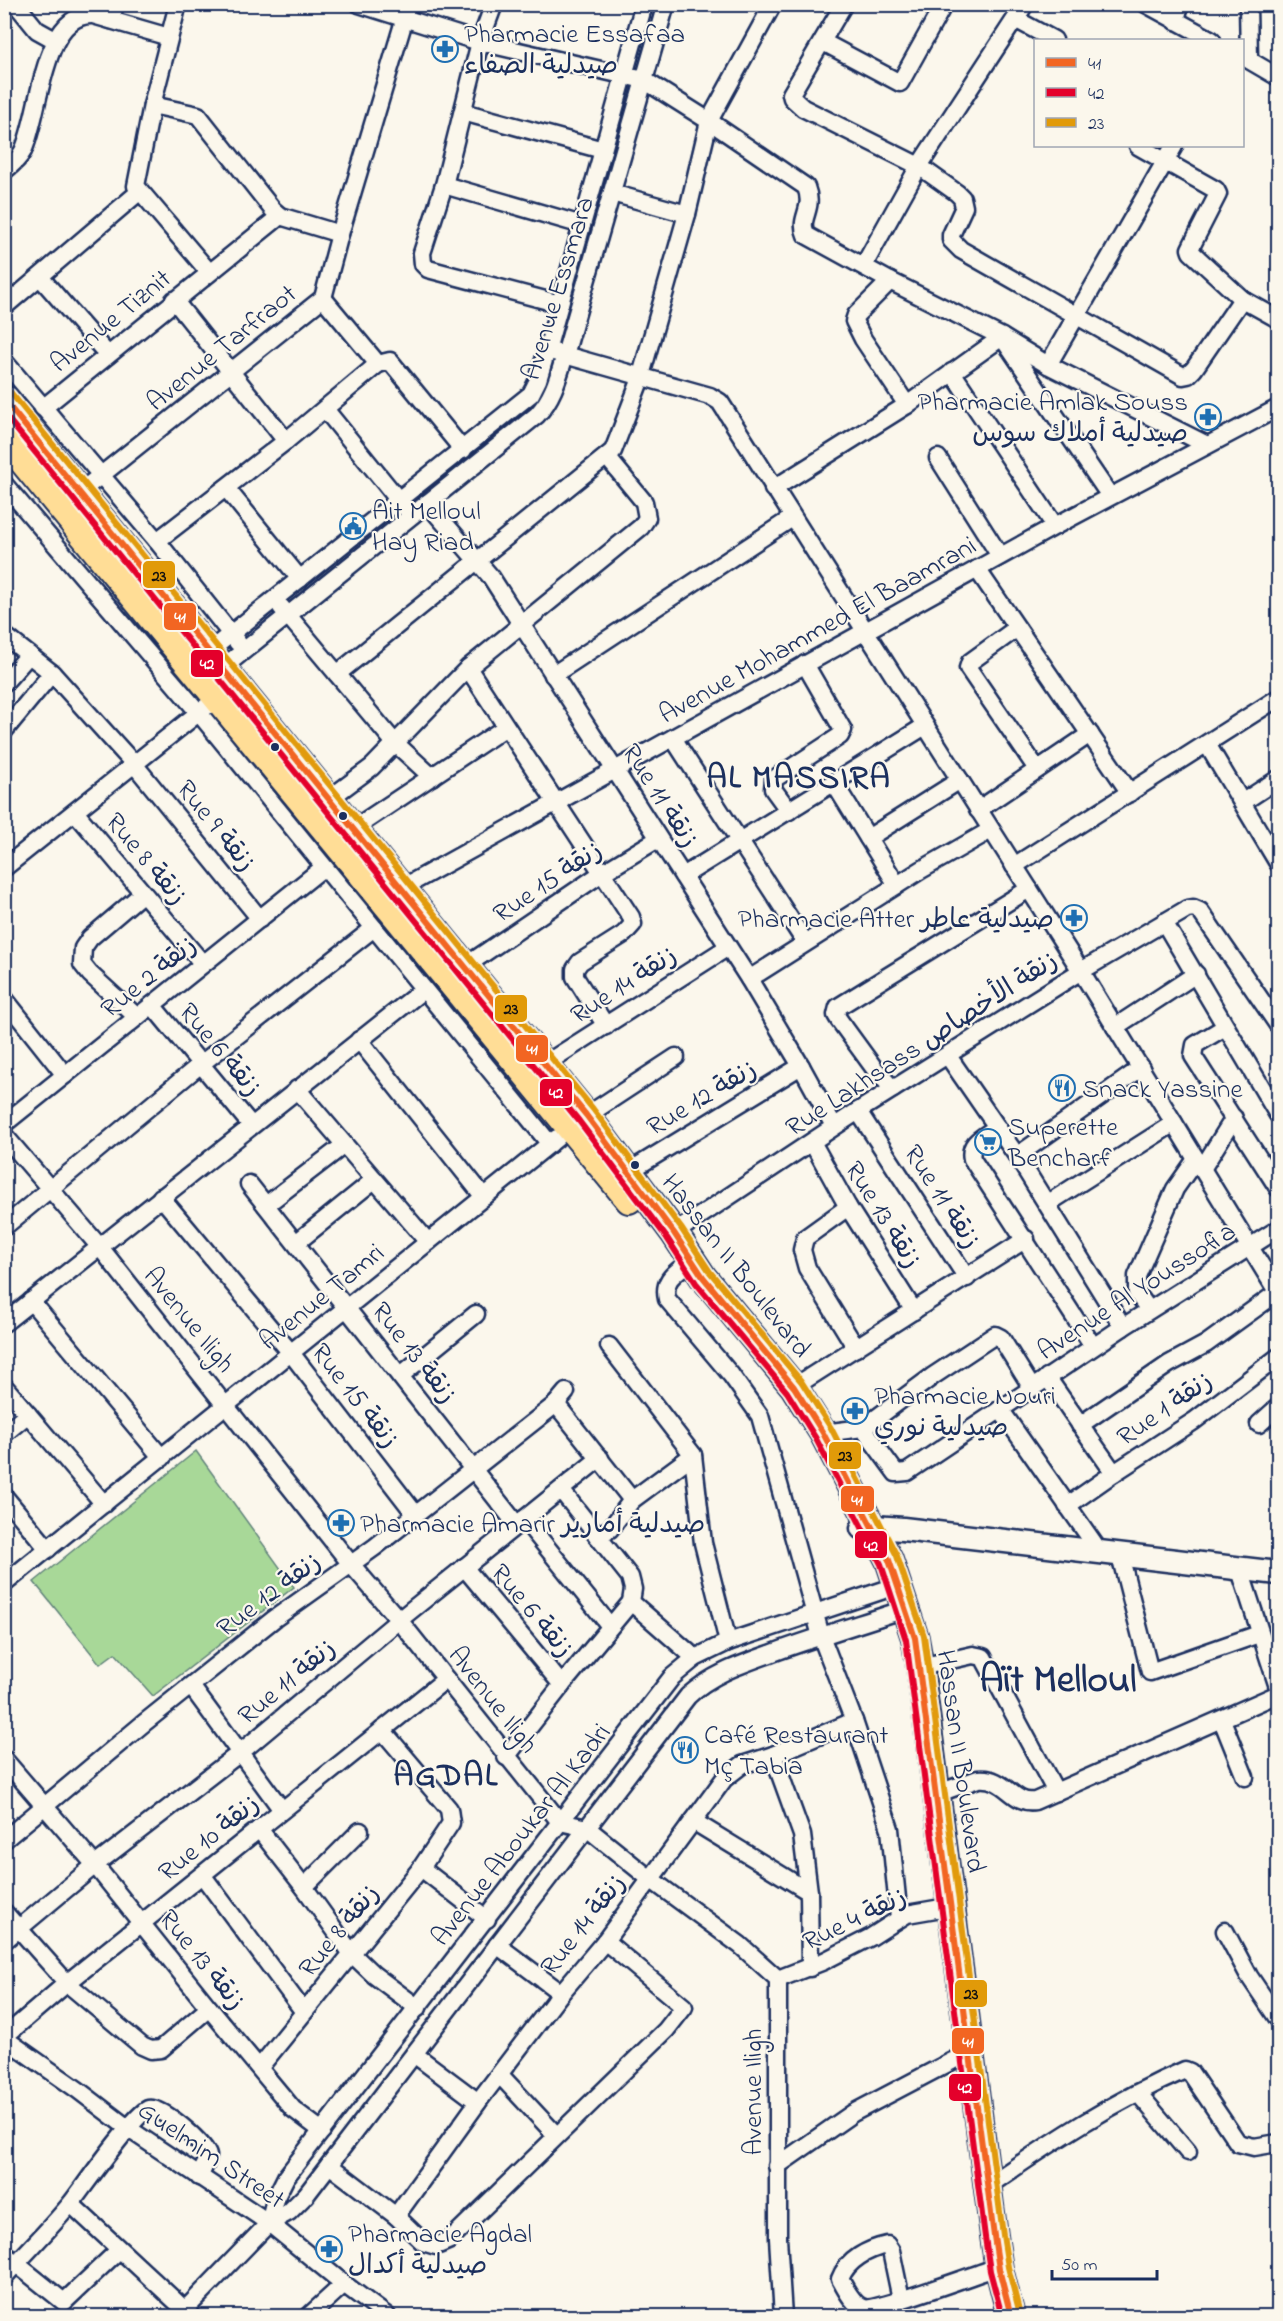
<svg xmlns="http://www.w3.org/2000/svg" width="1283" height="2321" viewBox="0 0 1283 2321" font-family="'Indie Flower','Playpen Sans Arabic',sans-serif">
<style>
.green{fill:#a8d898;stroke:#62847b;stroke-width:1.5}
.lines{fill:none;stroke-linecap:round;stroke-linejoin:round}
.street-casing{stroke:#1b2f5e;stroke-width:21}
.secondary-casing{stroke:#1b2f5e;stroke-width:27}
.primary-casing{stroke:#1b2f5e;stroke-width:30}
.street{stroke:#fbf7ec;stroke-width:16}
.secondary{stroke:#fbf7ec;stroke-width:22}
.primary{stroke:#ffdd96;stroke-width:26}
.bus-1-casing{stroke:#fbf7ec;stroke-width:10}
.bus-2-casing{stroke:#fbf7ec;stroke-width:10}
.bus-3-casing{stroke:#fbf7ec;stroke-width:10}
.bus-1{stroke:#f26522;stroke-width:6}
.bus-2{stroke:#e4002b;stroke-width:6}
.bus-3{stroke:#e19a09;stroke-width:6}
.bus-dot{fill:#1b2f5e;stroke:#fbf7ec;stroke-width:2}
.labels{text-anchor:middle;stroke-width:4.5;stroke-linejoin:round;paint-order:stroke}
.poi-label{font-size:27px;fill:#1b2f5e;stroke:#fbf7ec;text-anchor:start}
.street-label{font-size:27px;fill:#1b2f5e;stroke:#fbf7ec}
.district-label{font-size:33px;font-weight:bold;letter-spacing:1.5px;fill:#1b2f5e;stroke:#fbf7ec}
.town-label{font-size:39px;font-weight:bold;fill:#1b2f5e;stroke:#fbf7ec}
.line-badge{stroke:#fbf7ec;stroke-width:2}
.badge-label{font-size:16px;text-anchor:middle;font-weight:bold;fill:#fff}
.pale-badge-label{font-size:16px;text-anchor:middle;font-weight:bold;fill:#111}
</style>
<rect width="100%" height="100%" fill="#fbf7ec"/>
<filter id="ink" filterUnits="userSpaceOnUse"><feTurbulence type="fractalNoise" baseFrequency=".0167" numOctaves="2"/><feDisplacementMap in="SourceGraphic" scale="12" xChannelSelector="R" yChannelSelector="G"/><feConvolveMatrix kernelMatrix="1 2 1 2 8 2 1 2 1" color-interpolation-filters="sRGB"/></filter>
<g filter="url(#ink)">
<polygon class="green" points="196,1451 294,1587 153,1696 115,1653 100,1664 34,1582"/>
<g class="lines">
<defs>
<g id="street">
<polyline points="16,4 37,30 55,40"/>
<polyline points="178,4 152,105 136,186 209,272"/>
<path d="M359,4L480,42L644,80L709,121L806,187C815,210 798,217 806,235L890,281L1002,337L1048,365L1207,445"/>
<polyline points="494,4 480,42 444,185 422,253 423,264 428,269 560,304"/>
<polyline points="844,4 791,94 792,98 803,108 919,166 957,193 962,198 964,207 951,235 951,240 961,250 1183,376 1188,375 1194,369 1242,299"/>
<polyline points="1146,4 1212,40"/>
<polyline points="1248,4 1249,59"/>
<polyline points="111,20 115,4"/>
<polyline points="1017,20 1054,40"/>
<polyline points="1176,21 1180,4"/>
<polyline points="823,42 900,83 944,4"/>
<polyline points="1242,56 1278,77"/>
<polyline points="152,105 198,115 273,210 280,216 340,234"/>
<polyline points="463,112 603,150"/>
<polyline points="1138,146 1216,190 1218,194 1193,243 1190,249 1191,252 1242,299 1278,319"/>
<path d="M4,171C12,165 19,159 23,151C40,116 42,12 93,15L169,37"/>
<polyline points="444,185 582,225"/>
<polyline points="612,193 687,214"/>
<polyline points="864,265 919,166 1025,4"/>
<polyline points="40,277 108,355"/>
<polyline points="890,281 856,315 854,321 863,339 907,405"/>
<polyline points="323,298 378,364 390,361 463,450"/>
<polyline points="174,300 286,441"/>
<polyline points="4,307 139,192"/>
<polyline points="547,350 710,396 720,402 1081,971 1278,1293"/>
<polyline points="4,361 157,541 238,643"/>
<polyline points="1048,365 1174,146"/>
<polyline points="952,372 1055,526"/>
<polyline points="43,408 280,216"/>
<polyline points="325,409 405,508"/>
<polyline points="938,458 1000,556"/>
<polyline points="4,484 199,713 550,1144"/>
<polyline points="226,488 300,579"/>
<polyline points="773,489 907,405 1002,337 1110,496"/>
<polyline points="80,492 323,298 340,234 409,4"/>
<polyline points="427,503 491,577 749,979 801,1066 834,1126"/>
<polyline points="157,541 286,441 378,364"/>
<polyline points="977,569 1130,793"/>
<polyline points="281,607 394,742 432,777"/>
<polyline points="1017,628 970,662 968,668 1037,769"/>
<polyline points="4,635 52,673 4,731"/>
<polyline points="202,657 531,394 538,380 547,350 644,4"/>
<polyline points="468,668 631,917 633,924 624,934 580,962 575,969 575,977 606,1026"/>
<polyline points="52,673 134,764 260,919"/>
<path d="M215,674L537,415C553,398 558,378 565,355L666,4"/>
<polyline points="337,674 613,451 638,386 687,214 709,121 773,4"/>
<polyline points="553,675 792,518"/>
<polyline points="4,683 29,655"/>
<polyline points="673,738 805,942"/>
<polyline points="1207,744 1278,863"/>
<polyline points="834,783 868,838"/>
<polyline points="329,799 372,767 468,668 641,527 647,518 644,502 607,457"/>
<polyline points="1243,802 1278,779"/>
<polyline points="978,810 1090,734"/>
<polyline points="789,811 773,789 774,779 840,736 843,730 805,664"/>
<polyline points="75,812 203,964"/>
<polyline points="353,829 506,727"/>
<polyline points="1014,866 1278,698"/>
<polyline points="4,868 207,706"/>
<polyline points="683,876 925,726"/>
<polyline points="897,885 868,838 960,780"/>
<polyline points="393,893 1055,526 1278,408"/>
<polyline points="1164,922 1278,1115"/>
<polyline points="464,967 602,873 658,839"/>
<polyline points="749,979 921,870 991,830"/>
<polyline points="4,998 65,1075"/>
<polyline points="152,1005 251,1125"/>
<polyline points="137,1017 90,974 82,964 83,948 90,938 143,893"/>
<polyline points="1115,1027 1196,974"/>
<polyline points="1225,1027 1195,1045 1193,1056 1278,1188"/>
<polyline points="359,1040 484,1197"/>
<polyline points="948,1056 1017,1156 1123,1327"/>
<polyline points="545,1064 728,947"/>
<polyline points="297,1089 428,1242"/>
<polyline points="893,1089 874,1068 839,1020 836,1015 838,1007 1029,889"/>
<polyline points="858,1111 967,1278"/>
<polyline points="580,1120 676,1057"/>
<polyline points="4,1124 324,867"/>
<path d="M997,1127C985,1136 968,1142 972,1159L1093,1346"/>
<polyline points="4,1135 99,1246 350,1563 399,1620 560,1822 587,1828 649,1878 740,1945 778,1979 778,2238 783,2316"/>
<polyline points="812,1142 848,1207 914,1311"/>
<polyline points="1017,1156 1141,1068"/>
<polyline points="1202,1169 1234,1118"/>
<polyline points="628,1172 801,1066"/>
<polyline points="249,1184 517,1525"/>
<polyline points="161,1197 291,1353 416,1515"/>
<polyline points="1047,1204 1174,1123"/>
<polyline points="266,1205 344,1145"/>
<polyline points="848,1207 805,1238 802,1250 807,1268 856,1348"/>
<polyline points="4,1227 201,1064 374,928"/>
<polyline points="674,1233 858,1111 1081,971 1187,909 1193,908 1200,911 1278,1025"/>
<polyline points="296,1243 374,1180"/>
<path d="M684,1266C672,1275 663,1282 667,1299L731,1375L760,1416L821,1636L854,1721L890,1829L899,1918"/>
<polyline points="31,1301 162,1458"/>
<polyline points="1149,1310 1137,1293 1137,1276 1175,1189 1196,1159"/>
<polyline points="4,1323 423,990"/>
<polyline points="609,1346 693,1455"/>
<polyline points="400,1376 476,1314"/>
<polyline points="1047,1377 1114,1473 1194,1421 1278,1357"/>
<polyline points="4,1386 104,1504"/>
<polyline points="794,1387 1026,1239"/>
<polyline points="556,1404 632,1500 610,1529 597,1536"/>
<polyline points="1000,1409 1100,1552"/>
<polyline points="1259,1424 1278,1407"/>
<polyline points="1080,1425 1169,1364 1206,1344 1278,1292"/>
<polyline points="863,1428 896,1473 907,1472 1123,1327 1278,1229"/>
<polyline points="823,1433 863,1428 933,1376 995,1335 1001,1338 1032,1388"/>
<polyline points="4,1434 28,1414"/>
<polyline points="561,1490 630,1577 633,1589 631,1602 695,1658"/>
<polyline points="4,1496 48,1549"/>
<polyline points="632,1500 693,1455 703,1543 728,1642"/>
<polyline points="1067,1506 1114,1473"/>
<polyline points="524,1519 610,1626"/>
<polyline points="1120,1555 1150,1672 1259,1634"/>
<polyline points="464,1567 562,1685"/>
<polyline points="1239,1567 1278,1687"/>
<polyline points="4,1584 557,1138"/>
<polyline points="920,1667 973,1655 983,1657 1056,1792"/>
<polyline points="191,1686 282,1810"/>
<polyline points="1222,1720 1245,1777"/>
<polyline points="773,1755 802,1835 809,1892 810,1968"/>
<polyline points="506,1757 562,1685 631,1602"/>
<polyline points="4,1759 95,1865 209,2008 293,2109 322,2131"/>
<path d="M936,1794L978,1779C1006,1776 1012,1805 1035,1801L1278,1694"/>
<polyline points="693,1821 809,1892"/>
<polyline points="259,1829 304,1887 352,1954 374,1975 418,2008"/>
<polyline points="4,1840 144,1723 274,1619 375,1547 556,1404 566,1392"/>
<polyline points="421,1868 487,1919"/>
<polyline points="203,1876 304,2012"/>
<polyline points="304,1887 360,1831"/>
<polyline points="4,1912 67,1983 142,2046 151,2050 161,2049 209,2008"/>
<polyline points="1225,1931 1249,1976 1278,2019"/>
<polyline points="4,1941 95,1865 241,1752 399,1620 600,1458"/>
<polyline points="497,1945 561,1993"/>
<polyline points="778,1979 824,1961 871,1937 907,1914 953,1906"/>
<polyline points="4,2037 67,1983 446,1679"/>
<polyline points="4,2038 78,2090 129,2129 269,2223 344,2284 387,2316"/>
<polyline points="414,2054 478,2102"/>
<polyline points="260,2067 421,1868 451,1823 449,1809 382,1730"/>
<polyline points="500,2075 556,2135"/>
<polyline points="1138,2093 1188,2152"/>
<polyline points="329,2165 396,2216 423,2242 436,2246 450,2240 666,2030 684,2007 605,1941"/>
<polyline points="777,2166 853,2113 956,2059 971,2054"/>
<path d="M988,2186C1050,2143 1115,2100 1185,2070L1190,2072L1238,2143L1254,2147L1278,2143"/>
<polyline points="71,2204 185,2310"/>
<polyline points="396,2216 478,2102 561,1993 605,1941 724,1779 742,1765 773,1755 854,1721"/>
<polyline points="269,2223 275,2199 286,2177 672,1677 695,1658 728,1642 899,1585"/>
<polyline points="4,2254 64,2302 119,2250"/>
<path d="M4,2277C26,2252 51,2228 72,2202C85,2185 134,2115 148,2109C160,2104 206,2144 208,2156C208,2162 201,2171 199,2177"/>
<path d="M901,2299L891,2251L887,2245C868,2249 847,2260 840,2279C845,2288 853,2305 864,2308C875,2311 968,2277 986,2271"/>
<path d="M179,2316L269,2223L289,2212L306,2195L688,1696C714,1672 746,1663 778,1651C820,1636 863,1623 905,1609"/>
<polyline points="309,2316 344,2284"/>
</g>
<polyline id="secondary" points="862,1528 874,1527 903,1529 1278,1573"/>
<g id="primary">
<polyline points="4,399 586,1115 674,1233 703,1277 794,1387 823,1433 889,1560 915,1638 920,1667 994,2236 999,2269 1011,2316"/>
<polyline points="4,439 629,1200"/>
</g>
</defs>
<use href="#street" class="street-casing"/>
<use href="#secondary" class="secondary-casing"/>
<use href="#primary" class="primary-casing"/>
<use href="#street" class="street"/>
<use href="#secondary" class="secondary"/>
<use href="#primary" class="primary"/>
<defs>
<polyline id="bus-1" points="4,400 586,1115 674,1233 703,1277 794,1387 823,1433 889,1560 915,1638 994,2236 999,2269 1011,2316"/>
<polyline id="bus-2" points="4,414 579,1121 667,1238 696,1283 787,1392 815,1437 881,1564 906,1640 985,2237 990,2271 1002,2316"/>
<polyline id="bus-3" points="11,393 593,1109 681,1228 710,1272 801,1381 831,1428 897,1556 924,1636 1003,2235 1008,2267 1020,2314"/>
</defs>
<use href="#bus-1" class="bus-1-casing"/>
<use href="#bus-2" class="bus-2-casing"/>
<use href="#bus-3" class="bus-3-casing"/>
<use href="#bus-1" class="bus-1"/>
<use href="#bus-2" class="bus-2"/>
<use href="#bus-3" class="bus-3"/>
</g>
</g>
<defs>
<symbol id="pharmacy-ring" viewBox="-11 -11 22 22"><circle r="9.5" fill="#fbf7ec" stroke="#1f6fb2" stroke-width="1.5"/><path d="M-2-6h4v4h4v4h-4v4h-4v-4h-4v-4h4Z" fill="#1f6fb2"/></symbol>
<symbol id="civic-ring" viewBox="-11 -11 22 22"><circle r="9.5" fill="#fbf7ec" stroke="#1f6fb2" stroke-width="1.5"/><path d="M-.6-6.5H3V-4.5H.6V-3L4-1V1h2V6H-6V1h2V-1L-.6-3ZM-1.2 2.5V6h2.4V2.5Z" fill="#1f6fb2"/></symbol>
<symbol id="restaurant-ring" viewBox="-11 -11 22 22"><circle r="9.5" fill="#fbf7ec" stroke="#1f6fb2" stroke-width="1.5"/><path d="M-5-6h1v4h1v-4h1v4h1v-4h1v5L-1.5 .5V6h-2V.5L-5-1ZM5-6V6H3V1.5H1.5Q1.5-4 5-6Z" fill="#1f6fb2"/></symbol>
<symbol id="supermarket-ring" viewBox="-11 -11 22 22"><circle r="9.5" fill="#fbf7ec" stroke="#1f6fb2" stroke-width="1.5"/><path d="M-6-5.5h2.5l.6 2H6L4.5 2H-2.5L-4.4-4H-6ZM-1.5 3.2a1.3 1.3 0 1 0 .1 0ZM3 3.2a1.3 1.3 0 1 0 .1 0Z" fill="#1f6fb2"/></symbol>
</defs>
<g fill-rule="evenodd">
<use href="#pharmacy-ring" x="430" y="34" width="30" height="30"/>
<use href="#pharmacy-ring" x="1193" y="402" width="30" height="30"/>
<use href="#civic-ring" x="338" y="511" width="30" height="30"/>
<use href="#pharmacy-ring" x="1059" y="903" width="30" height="30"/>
<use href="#restaurant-ring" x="1047" y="1073" width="30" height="30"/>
<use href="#supermarket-ring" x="973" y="1127" width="30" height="30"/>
<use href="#pharmacy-ring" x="840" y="1396" width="30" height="30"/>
<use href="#pharmacy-ring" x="326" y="1508" width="30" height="30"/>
<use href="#restaurant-ring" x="670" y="1735" width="30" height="30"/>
<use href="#pharmacy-ring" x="314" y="2234" width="30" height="30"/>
</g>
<g class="bus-dot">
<circle cx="275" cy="747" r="5"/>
<circle cx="343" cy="816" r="5"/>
<circle cx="635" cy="1165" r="5"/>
</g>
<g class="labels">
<g class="poi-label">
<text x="464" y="42">Pharmacie Essafaa<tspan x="464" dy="31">صيدلية الصفاء</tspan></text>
<text x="1188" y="410" text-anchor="end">Pharmacie Amlak Souss<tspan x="1188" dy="31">صيدلية أملاك سوس</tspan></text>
<text x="372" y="519">Ait Melloul<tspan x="372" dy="31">Hay Riad</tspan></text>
<text x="1054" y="927" text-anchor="end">Pharmacie Atter صيدلية عاطر</text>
<text x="1082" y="1097">Snack Yassine</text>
<text x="1008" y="1135">Superette<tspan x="1008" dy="31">Bencharf</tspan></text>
<text x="874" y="1404">Pharmacie Nouri<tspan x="874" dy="31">صيدلية نوري</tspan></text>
<text x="360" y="1532">Pharmacie Amarir صيدلية أمارير</text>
<text x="704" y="1743">Café Restaurant<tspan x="704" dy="31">Mç Tabia</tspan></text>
<text x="348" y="2242">Pharmacie Agdal<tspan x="348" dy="31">صيدلية أكدال</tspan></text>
</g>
<g class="street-label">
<text transform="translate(557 288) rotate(-73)" y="9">Avenue Essmara</text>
<text transform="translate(110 320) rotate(-39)" y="9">Avenue Tiznit</text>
<text transform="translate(221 347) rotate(-39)" y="9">Avenue Tarfraot</text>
<text transform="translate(817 629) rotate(-29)" y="9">Avenue Mohammed El Baamrani</text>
<text transform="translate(661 795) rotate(57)" y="9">Rue 11 زنقة</text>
<text transform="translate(217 825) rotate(51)" y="9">Rue 9 زنقة</text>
<text transform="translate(147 858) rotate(50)" y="9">Rue 8 زنقة</text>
<text transform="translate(547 881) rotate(-34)" y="9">Rue 15 زنقة</text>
<text transform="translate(148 976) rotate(-39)" y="9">Rue 2 زنقة</text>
<text transform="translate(623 984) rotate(-33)" y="9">Rue 14 زنقة</text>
<text transform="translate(921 1043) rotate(-33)" y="9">Rue Lakhsass زنقة الأخصاص</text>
<text transform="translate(221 1049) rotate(50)" y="9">Rue 6 زنقة</text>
<text transform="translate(701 1097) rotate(-31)" y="9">Rue 12 زنقة</text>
<text transform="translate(943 1196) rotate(57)" y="9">Rue 11 زنقة</text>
<text transform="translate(884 1214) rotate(58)" y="9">Rue 13 زنقة</text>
<text transform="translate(737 1265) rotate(52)" y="9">Hassan II Boulevard</text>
<text transform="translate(1136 1290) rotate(-33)" y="9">Avenue Al Youssofia</text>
<text transform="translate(321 1296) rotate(-39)" y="9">Avenue Tamri</text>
<text transform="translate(190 1319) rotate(51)" y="9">Avenue Iligh</text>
<text transform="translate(415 1352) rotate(52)" y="9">Rue 13 زنقة</text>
<text transform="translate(356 1395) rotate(52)" y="9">Rue 15 زنقة</text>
<text transform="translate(1164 1408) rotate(-35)" y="9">Rue 1 زنقة</text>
<text transform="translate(268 1594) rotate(-37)" y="9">Rue 12 زنقة</text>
<text transform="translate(533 1610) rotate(50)" y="9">Rue 6 زنقة</text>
<text transform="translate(286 1681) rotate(-40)" y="9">Rue 11 زنقة</text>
<text transform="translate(494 1699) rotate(52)" y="9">Avenue Iligh</text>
<text transform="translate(962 1761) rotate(82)" y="9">Hassan II Boulevard</text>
<text transform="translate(520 1834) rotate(-52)" y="9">Avenue Aboukar Al Kadri</text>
<text transform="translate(208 1837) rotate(-39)" y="9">Rue 10 زنقة</text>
<text transform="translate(854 1918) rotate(-26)" y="9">Rue 4 زنقة</text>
<text transform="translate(582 1924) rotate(-52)" y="9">Rue 14 زنقة</text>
<text transform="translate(338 1930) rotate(-51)" y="9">Rue 8 زنقة</text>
<text transform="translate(203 1959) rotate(51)" y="9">Rue 13 زنقة</text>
<text transform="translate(752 2092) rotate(-90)" y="9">Avenue Iligh</text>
<text transform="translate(212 2154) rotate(34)" y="9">Guelmim Street</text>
</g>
<g class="district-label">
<text x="799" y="787">AL MASSIRA</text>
<text x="446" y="1785">AGDAL</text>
</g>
<g class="town-label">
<text x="1058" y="1691">Aït Melloul</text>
</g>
</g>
<g class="line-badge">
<rect x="142" y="560" width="34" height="29" rx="6" fill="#e19a09"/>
<rect x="163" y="602" width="34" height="29" rx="6" fill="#f26522"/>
<rect x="190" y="649" width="34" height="29" rx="6" fill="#e4002b"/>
<rect x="494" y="994" width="34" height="29" rx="6" fill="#e19a09"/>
<rect x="515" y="1034" width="34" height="29" rx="6" fill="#f26522"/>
<rect x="539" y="1078" width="34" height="29" rx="6" fill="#e4002b"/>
<rect x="828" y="1441" width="34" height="29" rx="6" fill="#e19a09"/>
<rect x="840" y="1485" width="35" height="28" rx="6" fill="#f26522"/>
<rect x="854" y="1530" width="34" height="29" rx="6" fill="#e4002b"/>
<rect x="954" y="1979" width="34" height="29" rx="6" fill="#e19a09"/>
<rect x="951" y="2027" width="34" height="28" rx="6" fill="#f26522"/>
<rect x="948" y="2073" width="34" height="29" rx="6" fill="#e4002b"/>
</g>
<g class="badge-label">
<text x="180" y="622">41</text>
<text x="207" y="669">42</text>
<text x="532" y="1054">41</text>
<text x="556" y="1098">42</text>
<text x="857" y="1505">41</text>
<text x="871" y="1551">42</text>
<text x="968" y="2047">41</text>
<text x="965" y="2093">42</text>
</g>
<g class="pale-badge-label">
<text x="159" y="581">23</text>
<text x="511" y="1014">23</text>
<text x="845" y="1461">23</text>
<text x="971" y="1999">23</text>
</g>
<rect width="1283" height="2321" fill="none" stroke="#fbf7ec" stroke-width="24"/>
<rect x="12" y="12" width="1259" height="2297" fill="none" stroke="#1b2f5e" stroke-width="2" filter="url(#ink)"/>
<rect x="1034" y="39" width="210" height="108" fill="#fbf7ec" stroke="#a1a7b3" stroke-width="1.5"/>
<rect x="1046" y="58" width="30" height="9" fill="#f26522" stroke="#a1a7b3" stroke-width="1.5"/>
<text x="1088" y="69" font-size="18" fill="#1b2f5e">41</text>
<rect x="1046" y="88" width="30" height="9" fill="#e4002b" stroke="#a1a7b3" stroke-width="1.5"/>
<text x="1088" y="99" font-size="18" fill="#1b2f5e">42</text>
<rect x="1046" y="118" width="30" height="9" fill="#e19a09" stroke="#a1a7b3" stroke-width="1.5"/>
<text x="1088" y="129" font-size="18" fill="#1b2f5e">23</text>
<path d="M1052 2270v9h105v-9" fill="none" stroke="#1b2f5e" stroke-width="3"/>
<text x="1061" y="2270" font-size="18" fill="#1b2f5e" stroke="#fbf7ec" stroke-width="4.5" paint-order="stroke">50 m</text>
</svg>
